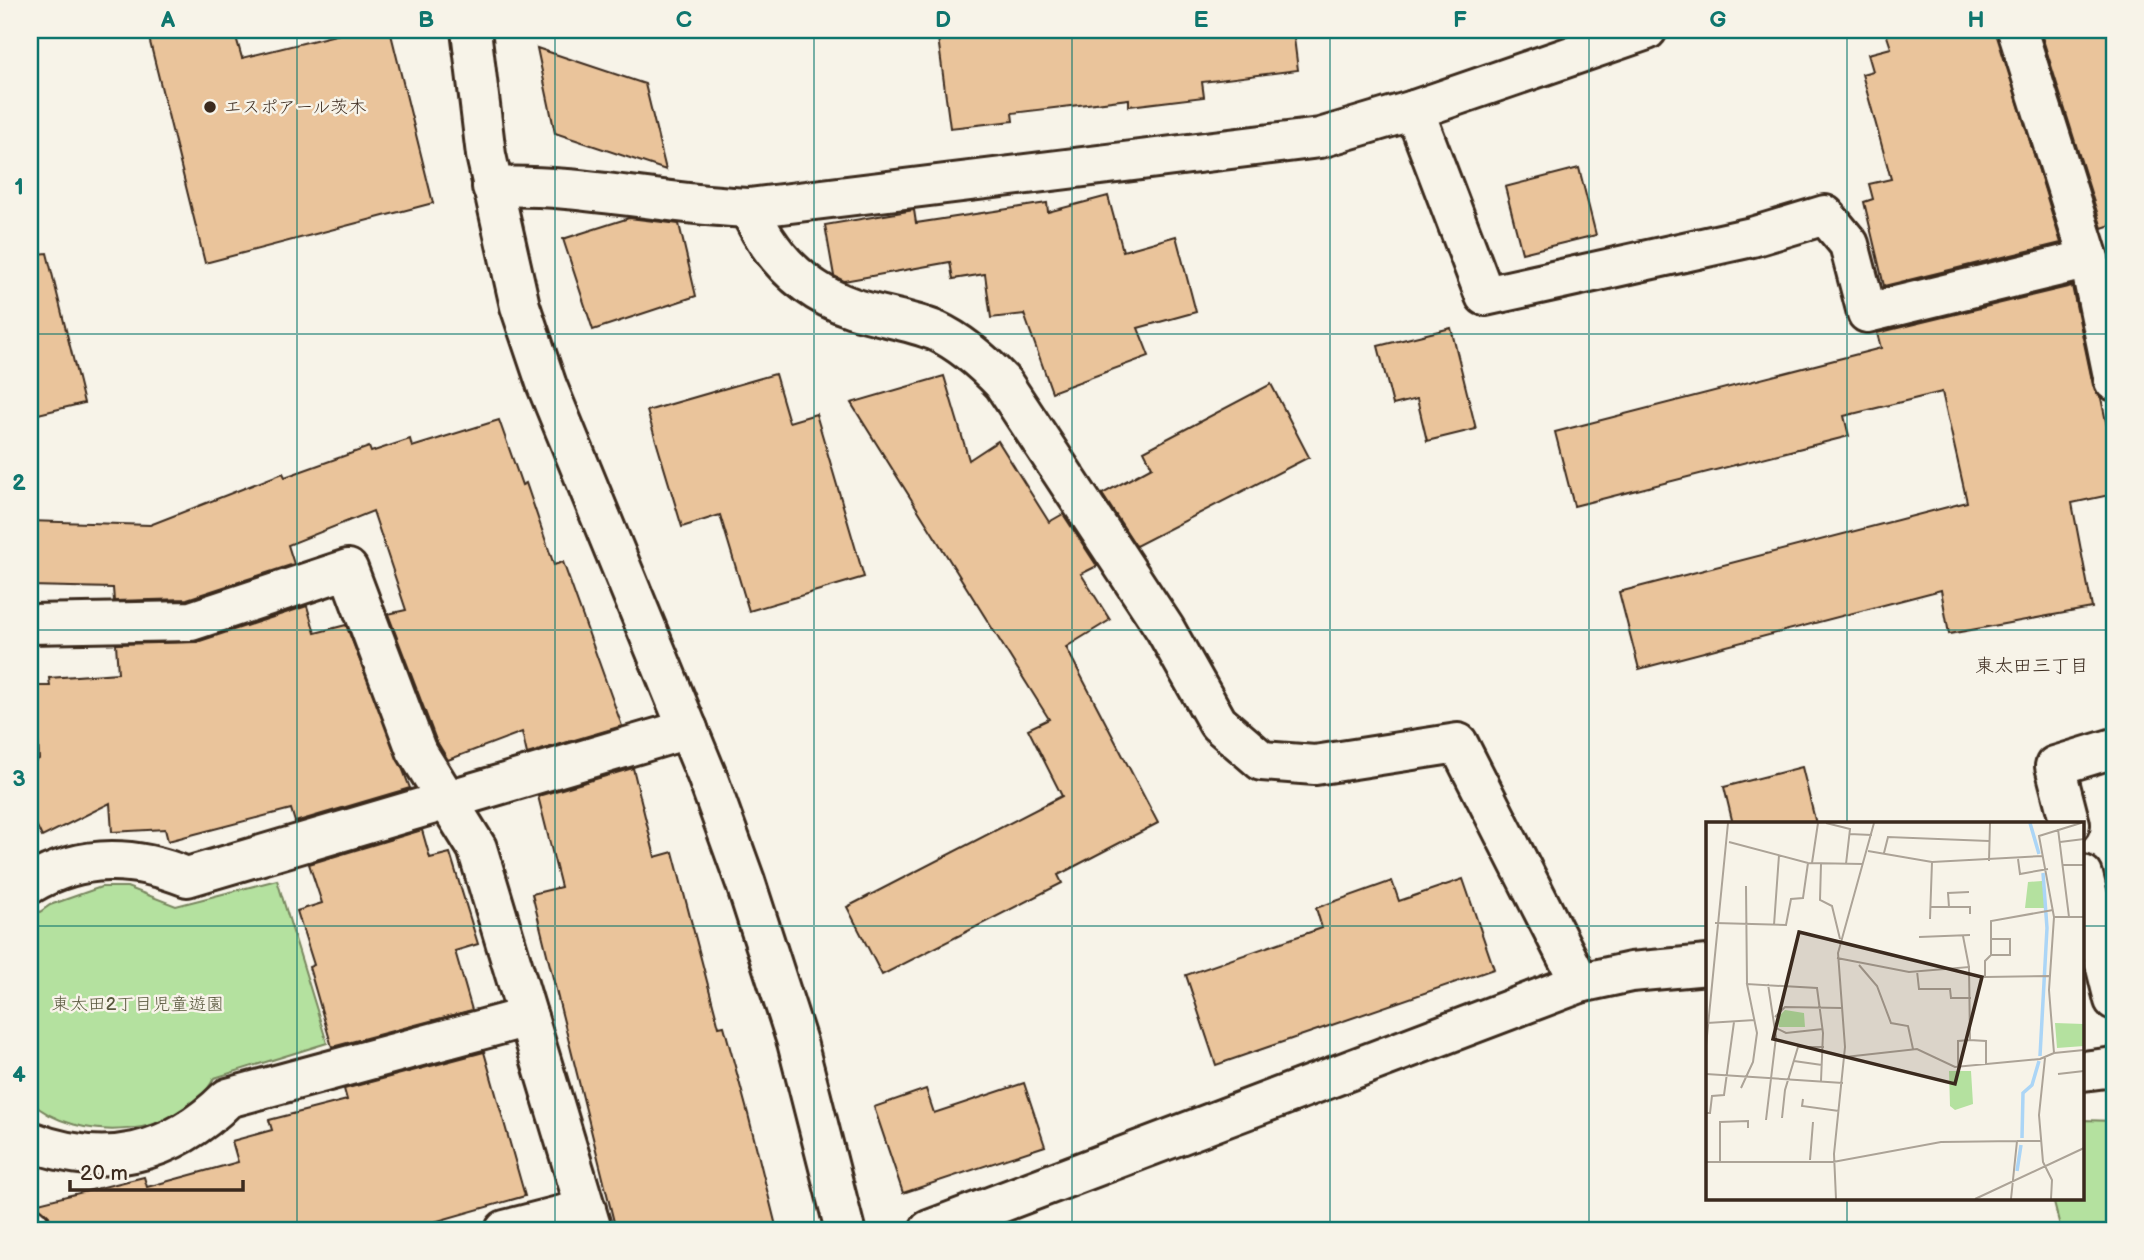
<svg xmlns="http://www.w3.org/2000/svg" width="2144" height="1260" viewBox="0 0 2144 1260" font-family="'Balsamiq Sans','Klee One',sans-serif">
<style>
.green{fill:#b4e19f;stroke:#78865e;stroke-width:2}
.building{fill:#eac49b;stroke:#3b2a1e;stroke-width:2}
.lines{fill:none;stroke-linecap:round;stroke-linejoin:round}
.minor-casing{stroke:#3b2a1e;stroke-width:44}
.tertiary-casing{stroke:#3b2a1e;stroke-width:44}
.minor{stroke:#f7f3e8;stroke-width:38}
.tertiary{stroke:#f7f3e8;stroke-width:38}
.grid{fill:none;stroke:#0f766e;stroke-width:2;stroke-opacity:0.55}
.poi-dot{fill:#3b2a1e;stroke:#f7f3e8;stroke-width:2.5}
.labels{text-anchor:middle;stroke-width:5;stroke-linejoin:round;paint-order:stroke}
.poi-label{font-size:18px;fill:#3b2a1e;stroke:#f7f3e8;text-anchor:start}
.park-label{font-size:18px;fill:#59583e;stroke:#f7f3e8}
.neighbourhood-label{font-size:19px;fill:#3b2a1e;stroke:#f7f3e8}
.inset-river{fill:none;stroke:#abd5f6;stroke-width:3.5}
.inset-road{fill:none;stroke:#aca397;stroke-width:2}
.view{fill:#3b2a1e;fill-opacity:0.15;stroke:#3b2a1e;stroke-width:3.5}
.inset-edge{fill:none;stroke:#3b2a1e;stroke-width:3.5}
.neatline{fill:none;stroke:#0f766e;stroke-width:2.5}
.grid-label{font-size:23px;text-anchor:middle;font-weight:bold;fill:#0f766e}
</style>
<rect width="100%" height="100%" fill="#f7f3e8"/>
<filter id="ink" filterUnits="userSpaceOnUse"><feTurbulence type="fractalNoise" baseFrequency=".0143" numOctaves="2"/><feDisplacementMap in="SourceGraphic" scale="14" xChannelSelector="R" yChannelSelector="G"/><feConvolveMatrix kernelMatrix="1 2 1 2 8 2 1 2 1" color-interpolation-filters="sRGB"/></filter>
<g filter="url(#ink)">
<g class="green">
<path d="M277,880L327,1043L214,1078C184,1139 76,1145 30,1101V919L50,905L101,887H127L176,906Z"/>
<polygon points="2083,1120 2114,1121 2114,1230 2061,1230 2053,1199 2083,1199"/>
</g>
<g class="building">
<polygon points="147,30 234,30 242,58 356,30 390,30 433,203 205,263"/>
<polygon points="937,30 1293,30 1298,70 1202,82 1204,97 1129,106 1129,99 1012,113 1013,121 950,128"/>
<polygon points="1885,30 1996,30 2061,243 1884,286 1864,202 1873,199 1869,184 1891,179 1862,74 1873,71 1868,54 1891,48"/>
<polygon points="2040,30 2114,30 2114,224 2102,228"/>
<polygon points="537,48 645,84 666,170 555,133"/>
<polygon points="1579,168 1596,235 1522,253 1505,187"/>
<polygon points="1108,196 1123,251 1176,236 1196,312 1138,328 1149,356 1052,392 1024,314 991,318 985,274 953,279 950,262 844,281 834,276 825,225 914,210 916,223 1047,203 1048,212"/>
<polygon points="629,218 679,224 696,296 593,330 563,239"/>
<polygon points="47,253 84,403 30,416 30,255"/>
<polygon points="2072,286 2093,385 2101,398 2107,426 2114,425 2114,494 2072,503 2092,608 1949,634 1941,590 1639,669 1619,592 1967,502 1942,392 1844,416 1849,436 1574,506 1555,432 1881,348 1877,333"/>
<polygon points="1451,328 1476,429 1427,441 1417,399 1393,405 1378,346"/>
<polygon points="775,374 789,422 816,414 864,577 749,611 720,515 682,527 647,411"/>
<polygon points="944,376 969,460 998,441 1049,522 1063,514 1097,566 1081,574 1110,620 1066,647 1158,823 1058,875 1062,883 882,975 847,907 1062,796 1028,729 1049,719 851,403"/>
<polygon points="1271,384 1309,457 1136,546 1102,494 1152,467 1144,451"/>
<polygon points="499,420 522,485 526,483 554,565 563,562 622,726 527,754 522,732 448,760 436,740 388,614 406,610 373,511 288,545 294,564 187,599 114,601 113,588 30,586 30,521 150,525 283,473 285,477 369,447 371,452 410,439 412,447"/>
<polygon points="307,606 315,633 346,625 410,788 295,822 291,809 168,841 165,829 112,832 110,803 42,837 30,812 30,764 39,759 35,686 50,686 49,678 118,673 116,644 197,642"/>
<polygon points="1802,767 1816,824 1733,824 1724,787"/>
<polygon points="633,768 655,857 673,852 719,1027 724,1026 748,1114 777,1230 616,1230 532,894 561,887 538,796"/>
<polygon points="422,830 430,858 450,853 478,944 455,951 472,1010 332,1047 309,967 314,965 297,911 322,903 309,864"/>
<polygon points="1463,879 1494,969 1216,1065 1186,975 1322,928 1316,908 1392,881 1399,901"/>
<polygon points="484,1052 525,1196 406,1230 52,1230 49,1216 40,1208 30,1205 144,1177 147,1187 238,1162 232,1141 272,1130 269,1120 347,1100 344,1089"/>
<polygon points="1024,1083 1045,1146 903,1193 874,1107 926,1089 934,1113"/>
</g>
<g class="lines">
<defs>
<g id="minor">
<polyline points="2017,30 2089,259 2114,381"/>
<polyline points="1414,110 1485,296 1752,237 1825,215 1849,244 1867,313 2089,259"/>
<path d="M492,187C579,183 663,205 749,208L1320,138L1414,110L1647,30"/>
<path d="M749,208C770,256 803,291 853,308C881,317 909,320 936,331C962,343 983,362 1003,383L1165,629L1218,723L1262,761L1315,765L1458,743L1580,983"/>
<polyline points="30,624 191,621 348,569 416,750 477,848 592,1230"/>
<polyline points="2070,824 2055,766 2114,748"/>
<polyline points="2083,875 2114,1000"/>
<path d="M30,884C81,854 133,855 187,877L688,729"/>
<polyline points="2083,1071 2114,1067"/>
<path d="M30,1141C105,1170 171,1155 228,1098L528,1017"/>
<polyline points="30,1227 30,1230"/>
<polyline points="505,1230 586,1209"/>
<polyline points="929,1230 1580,983 1631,972 1708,965"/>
</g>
<polyline id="tertiary" points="471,30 486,155 520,306 547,386 707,776 745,881 797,1042 845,1230"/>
</defs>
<use href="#minor" class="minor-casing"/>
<use href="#tertiary" class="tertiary-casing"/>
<use href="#minor" class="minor"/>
<use href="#tertiary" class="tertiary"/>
</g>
</g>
<path class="grid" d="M297,30V1230M555,30V1230M814,30V1230M1072,30V1230M1330,30V1230M1589,30V1230M1847,30V824M30,334H2114M30,630H2114M30,926H1708M2083,926H2114M1847,1199V1230"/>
<circle class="poi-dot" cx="210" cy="107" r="7"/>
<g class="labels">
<g class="poi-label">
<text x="224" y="113">エスポアール茨木</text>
</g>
<g class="park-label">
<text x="138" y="1010">東太田2丁目児童遊園</text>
</g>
<g class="neighbourhood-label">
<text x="2032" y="672">東太田三丁目</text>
</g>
</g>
<g transform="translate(1706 822)">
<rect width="378" height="378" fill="#f7f3e8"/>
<path d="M336,59L340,86H319L322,60ZM79,188L98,191L99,205H73L71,196ZM349,201L378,202V224L351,226ZM243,249H265L267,282L249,288L244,284Z" fill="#b4e19f"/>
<path class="inset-river" d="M324,1L333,32M334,234L341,106L337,51M316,316L317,271L326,263L333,239M311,349L315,323"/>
<path class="inset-road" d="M120,1L144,7L140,42M352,7L363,95M143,12L166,13M23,20L102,41L157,42M354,20L378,17M162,29L226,40L337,34M178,31L182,15L283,19M312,37L314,52L342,47M283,39L284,1M106,41L112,1M115,42L114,78L126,84L134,117M356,43H378M40,64L41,162M224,85H264V92M243,85L242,71L263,70M348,95H378M224,97L226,40M9,101L80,103L85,77L97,76L102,41M68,103L73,33M257,114L263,145M213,115L264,113M285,117H304V133H285V99L347,88M285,133L279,139V155L343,154M131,136L203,150L263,145L264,218L280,219V243M153,143L171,164L185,201L202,204L207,227M211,149L213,167H244L245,176H265M69,195L79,185L136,186M1,201L49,198M70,206L80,211L117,207M0,224L22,1M348,231L378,228M139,235L211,227L249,245L334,237L348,231L343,168L348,95L333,14L375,1M339,236L333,293L337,340L346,358L345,377M88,239L116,243M252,245V219L264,218M0,252L137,261M352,252L378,249M35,266L47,240L51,211L41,162L111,166L117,211L115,259M97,277L96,284L133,289M0,291H4L6,274L18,273L28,200M76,296L79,268L92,225H118M60,298L70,215L62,162M311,319H335M104,338L107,300M0,340H127L235,320L311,319L305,377M14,340V300L42,299V306M130,377L128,332L139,225L132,131L168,1M269,377L378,326"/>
<path class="view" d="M93,110L276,155L249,262L67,217Z"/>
<rect width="378" height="378" class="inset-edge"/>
</g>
<rect width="2144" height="1260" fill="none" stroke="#f7f3e8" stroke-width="77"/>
<path d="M70 1180v10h173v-10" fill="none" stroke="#3b2a1e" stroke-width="3.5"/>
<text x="80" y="1180" font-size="21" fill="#3b2a1e" stroke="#f7f3e8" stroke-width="5" paint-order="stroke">20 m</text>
<rect x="38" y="38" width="2068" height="1184" class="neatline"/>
<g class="grid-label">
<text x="168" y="27">A</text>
<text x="426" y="27">B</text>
<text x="684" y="27">C</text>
<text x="943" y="27">D</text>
<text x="1201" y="27">E</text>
<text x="1460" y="27">F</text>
<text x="1718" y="27">G</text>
<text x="1976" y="27">H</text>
<text x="19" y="194">1</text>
<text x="19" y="490">2</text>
<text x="19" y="786">3</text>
<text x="19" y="1082">4</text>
</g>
</svg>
